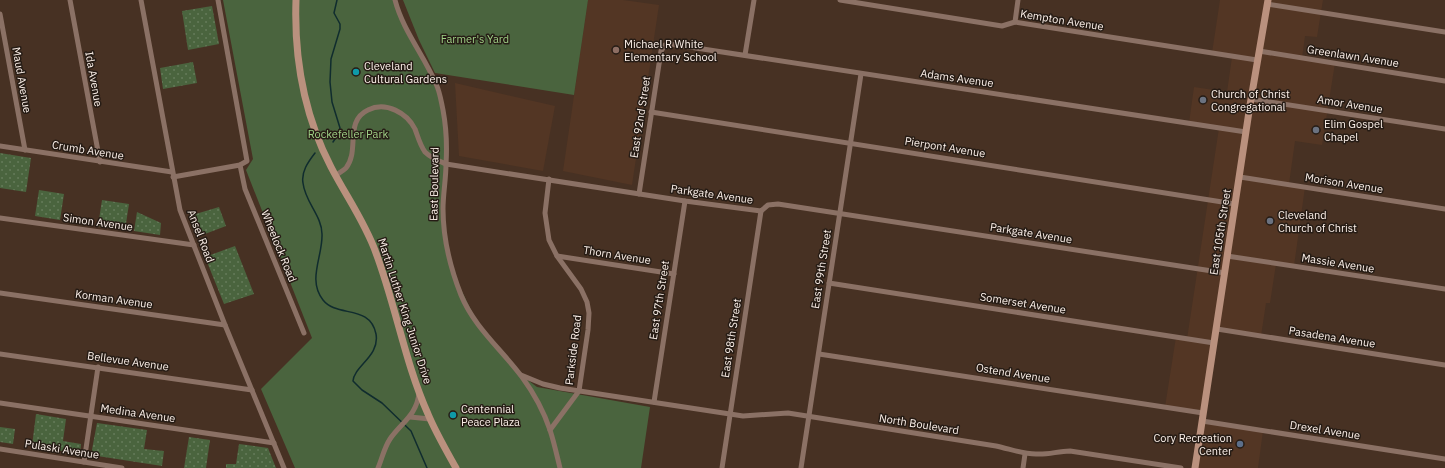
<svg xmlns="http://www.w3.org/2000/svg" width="1445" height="468" viewBox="0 0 1445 468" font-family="'IBM Plex Sans',sans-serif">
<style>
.built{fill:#533624}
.grass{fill:url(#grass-dots)}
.green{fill:#4a643e}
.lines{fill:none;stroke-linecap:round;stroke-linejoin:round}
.stream{stroke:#102c2e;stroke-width:1.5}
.minor{stroke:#8b7165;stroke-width:5}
.secondary{stroke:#ba917e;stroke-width:7}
.education-dot{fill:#8d6e63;stroke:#261c15;stroke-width:1.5}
.culture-dot{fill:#0f9aa8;stroke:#261c15;stroke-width:1.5}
.worship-dot{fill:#6b7280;stroke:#261c15;stroke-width:1.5}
.service-dot{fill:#5c6f8a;stroke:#261c15;stroke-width:1.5}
.labels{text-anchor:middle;stroke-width:3;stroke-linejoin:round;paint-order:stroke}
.street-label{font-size:11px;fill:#fef2eb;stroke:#261c15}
.park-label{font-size:11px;fill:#a0d287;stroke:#261c15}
.poi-label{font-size:11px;fill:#fef2eb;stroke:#261c15;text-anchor:start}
</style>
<defs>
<pattern id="grass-dots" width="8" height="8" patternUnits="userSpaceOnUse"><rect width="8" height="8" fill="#4a643e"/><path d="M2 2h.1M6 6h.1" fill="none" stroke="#657b5a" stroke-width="1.8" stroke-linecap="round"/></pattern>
</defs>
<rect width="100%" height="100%" fill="#473123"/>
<g class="built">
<polygon points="588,0 623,0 659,5 632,185 563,171"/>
<polygon points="1220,0 1323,0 1317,37 1305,36 1302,58 1335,63 1322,145 1295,141 1289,184 1305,187 1294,266 1276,264 1270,303 1266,303 1261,336 1217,329 1203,413 1165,407 1176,337 1187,339 1219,128 1189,123 1194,87 1227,92 1232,57 1212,53"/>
<polygon points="455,83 555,106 543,171 459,156"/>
<polygon points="1202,421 1263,431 1258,468 1195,468"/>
</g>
<g class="grass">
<polygon points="212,6 219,44 188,50 182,11"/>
<polygon points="193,62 197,83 163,89 160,68"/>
<polygon points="0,153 31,158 26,192 0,188"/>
<polygon points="39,190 64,194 60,220 35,216"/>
<polygon points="102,200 129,204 125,230 98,226"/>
<polygon points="219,207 226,226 197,237 189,216"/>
<polygon points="137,212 161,223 160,235 134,231"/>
<polygon points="235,246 254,294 224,304 205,257"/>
<polygon points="36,414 66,419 63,441 81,444 80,454 32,446"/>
<polygon points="97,423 147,430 144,449 164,451 162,466 91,455"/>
<polygon points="0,427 15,429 13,444 0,442"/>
<polygon points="189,437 210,440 206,468 184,468"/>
<polygon points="239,444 268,448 276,468 226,468 226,464 236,464"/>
</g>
<g class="green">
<path d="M223,0H395C411,41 439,79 445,125L443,224L452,271L476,320L521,375L537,387L650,407L641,468H295L261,389L312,338L246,170L253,159Z"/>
<polygon points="403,0 588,0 574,95 435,73 419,40"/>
</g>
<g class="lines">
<g class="stream">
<polyline points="333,142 337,136 340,128 332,102 330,82 331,59 340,29 340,24 334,13 337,0"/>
<path d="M315,153C308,162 301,172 303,183C305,202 322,216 322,234C323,256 307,280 323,300C337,318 370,304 376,334C380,356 354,366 353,381L362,390L382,403L411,431L427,468"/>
</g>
<g class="minor">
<polyline points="70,0 100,162"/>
<polyline points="141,0 180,210 225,325 284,468"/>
<path d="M395,0C403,31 424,55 436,84C440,92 441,101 443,110C446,126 447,148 446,164C446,179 443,194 443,209C443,239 450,267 461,295C474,327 502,350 522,377C533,392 544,412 550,430C554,442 557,456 560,468"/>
<polyline points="840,0 1002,26 1015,22 1257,60"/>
<polyline points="1267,4 1445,32"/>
<polyline points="0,14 25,150"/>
<polyline points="1015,22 1018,0"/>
<polyline points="1259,51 1445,81"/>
<polyline points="745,55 754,0"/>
<polyline points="1251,99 1445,129"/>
<polyline points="651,112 1235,204"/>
<polyline points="0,146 172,172"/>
<polyline points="240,165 245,189 304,333"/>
<path d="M336,175C339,173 343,171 346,168C360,151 344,121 368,110C386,101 407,113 415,129C418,137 420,145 425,152C431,158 439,161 446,164L685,201L761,211L768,205L778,204L1225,273"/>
<polyline points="173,177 240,165 247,161 218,0"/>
<polyline points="1240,177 1445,209"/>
<polyline points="549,179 545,213 549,240 557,256 581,289 587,302 589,313 588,330 579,391 550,430"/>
<polyline points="639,194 661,51 665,45 670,44 1246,132"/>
<polyline points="0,218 194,245"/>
<polyline points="557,256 674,274"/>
<polyline points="1227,256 1445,289"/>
<polyline points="829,283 1214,343"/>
<polyline points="0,293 225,325"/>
<polyline points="1217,329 1445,365"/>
<polyline points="0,354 252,390"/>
<polyline points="819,354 1203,413"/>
<path d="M521,375L543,384L560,388L743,416L788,413L996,446C1010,449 1022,454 1036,454C1048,455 1058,451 1070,451L1181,468"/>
<polyline points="654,402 685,201"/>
<polyline points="0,403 274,443"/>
<polyline points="410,417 430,419"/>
<polyline points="1202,421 1445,459"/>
<polyline points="0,449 122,468"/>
<polyline points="84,462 98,367"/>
<path d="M378,468C382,459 384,448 390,439C401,423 417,415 419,393"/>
<polyline points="722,468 761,211"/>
<polyline points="801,468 861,74"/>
<polyline points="1023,468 1025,454"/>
</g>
<g class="secondary">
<path d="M296,0C294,58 304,115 331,167C346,196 365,222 376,253C396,306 405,363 428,414C436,433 446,450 456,468"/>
<polyline points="1195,468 1250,105 1268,0"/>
</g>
</g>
<circle class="education-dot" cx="616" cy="50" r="4"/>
<g class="culture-dot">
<circle cx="356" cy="72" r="4"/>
<circle cx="453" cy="415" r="4"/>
</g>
<g class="worship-dot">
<circle cx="1203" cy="100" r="4"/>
<circle cx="1316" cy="130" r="4"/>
<circle cx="1270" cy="221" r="4"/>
</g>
<circle class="service-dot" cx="1240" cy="444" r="4"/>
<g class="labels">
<g class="street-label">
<text transform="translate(1062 20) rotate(9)" y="4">Kempton Avenue</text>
<text transform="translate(1353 56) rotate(9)" y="4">Greenlawn Avenue</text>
<text transform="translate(957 78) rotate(8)" y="4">Adams Avenue</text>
<text transform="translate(94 79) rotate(80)" y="4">Ida Avenue</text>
<text transform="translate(22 80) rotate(80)" y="4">Maud Avenue</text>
<text transform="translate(1350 104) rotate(9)" y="4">Amor Avenue</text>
<text transform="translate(640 117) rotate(-81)" y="4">East 92nd Street</text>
<text transform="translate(945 147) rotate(9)" y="4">Pierpont Avenue</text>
<text transform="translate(88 150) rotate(9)" y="4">Crumb Avenue</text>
<text transform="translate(1344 183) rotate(9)" y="4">Morison Avenue</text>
<text transform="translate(434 184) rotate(-89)" y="4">East Boulevard</text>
<text transform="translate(712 194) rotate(8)" y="4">Parkgate Avenue</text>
<text transform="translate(98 222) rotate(8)" y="4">Simon Avenue</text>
<text transform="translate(1220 232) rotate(-81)" y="4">East 105th Street</text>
<text transform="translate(1031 233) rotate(9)" y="4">Parkgate Avenue</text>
<text transform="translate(201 236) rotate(69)" y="4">Ansel Road</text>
<text transform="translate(279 246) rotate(68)" y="4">Wheelock Road</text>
<text transform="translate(617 255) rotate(9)" y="4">Thorn Avenue</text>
<text transform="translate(1338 263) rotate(9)" y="4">Massie Avenue</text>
<text transform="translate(821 269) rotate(-81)" y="4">East 99th Street</text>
<text transform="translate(114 299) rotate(8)" y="4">Korman Avenue</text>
<text transform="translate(659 300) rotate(-81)" y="4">East 97th Street</text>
<text transform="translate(1023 303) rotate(9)" y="4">Somerset Avenue</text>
<text transform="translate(405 311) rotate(72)" y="4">Martin Luther King Junior Drive</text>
<text transform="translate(1332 337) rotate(9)" y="4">Pasadena Avenue</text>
<text transform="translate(731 338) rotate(-81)" y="4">East 98th Street</text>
<text transform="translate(573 350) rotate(-83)" y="4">Parkside Road</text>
<text transform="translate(128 361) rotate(8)" y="4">Bellevue Avenue</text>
<text transform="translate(1013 373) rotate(9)" y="4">Ostend Avenue</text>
<text transform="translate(138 413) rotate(8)" y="4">Medina Avenue</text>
<text transform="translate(919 424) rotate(9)" y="4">North Boulevard</text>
<text transform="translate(1325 430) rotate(9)" y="4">Drexel Avenue</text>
<text transform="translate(62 449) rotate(9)" y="4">Pulaski Avenue</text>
</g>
<g class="park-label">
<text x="475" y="43">Farmer's Yard</text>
<text x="348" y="138">Rockefeller Park</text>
</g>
<g class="poi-label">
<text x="624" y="48">Michael R White<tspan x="624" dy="13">Elementary School</tspan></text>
<text x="364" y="70">Cleveland<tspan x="364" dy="13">Cultural Gardens</tspan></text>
<text x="1211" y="98">Church of Christ<tspan x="1211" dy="13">Congregational</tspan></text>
<text x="1324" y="128">Elim Gospel<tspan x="1324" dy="13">Chapel</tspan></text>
<text x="1278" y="219">Cleveland<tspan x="1278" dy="13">Church of Christ</tspan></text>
<text x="461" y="413">Centennial<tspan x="461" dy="13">Peace Plaza</tspan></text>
<text x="1232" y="442" text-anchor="end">Cory Recreation<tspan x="1232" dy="13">Center</tspan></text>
</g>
</g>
</svg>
